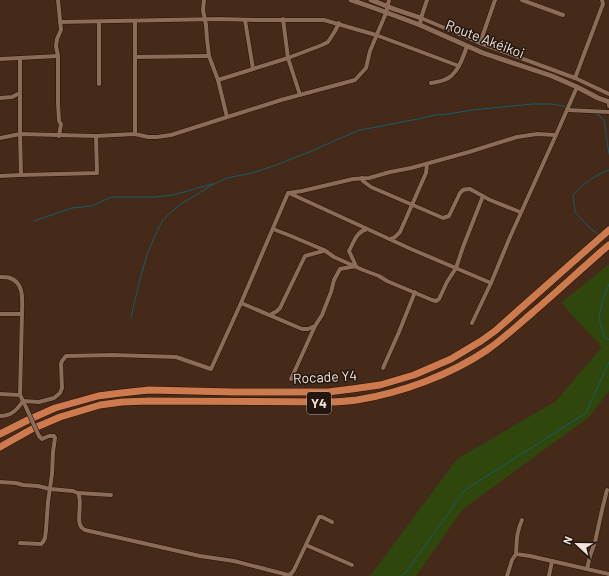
<svg xmlns="http://www.w3.org/2000/svg" width="609" height="576" viewBox="0 0 609 576" font-family="Barlow,sans-serif">
<style>
.green{fill:#2f460c}
.lines{fill:none;stroke-linecap:round;stroke-linejoin:round}
.stream{stroke:#155d6a;stroke-width:1}
.minor-casing{stroke:#2a1103;stroke-width:5}
.tertiary-casing{stroke:#2a1103;stroke-width:6}
.trunk-casing{stroke:#2a1103;stroke-width:8}
.minor{stroke:#8b6b59;stroke-width:4}
.tertiary{stroke:#8b6b59;stroke-width:5}
.trunk{stroke:#cc7a4e;stroke-width:7}
.minor-bridge-casing{stroke:#2a1103;stroke-width:5;stroke-linecap:butt}
.minor-bridge{stroke:#8b6b59;stroke-width:4}
.labels{text-anchor:middle;stroke-width:3;stroke-linejoin:round;paint-order:stroke}
.shield{fill:#22160f;stroke:#b6a69c;stroke-width:1}
.shield-label{font-size:13px;font-weight:bold;fill:#f5e3d9}
.street-label{font-size:14px;fill:#f5e3d9;stroke:#22160f}
</style>
<rect width="100%" height="100%" fill="#452a1a"/>
<polygon class="green" points="609,264 609,391 589,417 463,509 416,576 370,576 457,459 556,401 602,347 561,303"/>
<g class="lines">
<g class="stream">
<polyline points="596,113 604,120 609,154"/>
<polyline points="34,221 72,208 92,206 111,197 155,197 173,195 212,184"/>
<path d="M599,235L590,228L575,212L573,195C583,184 595,175 609,170"/>
<polyline points="609,284 602,302 599,318 604,337 609,340"/>
<polyline points="131,317 140,279 147,255 157,231 163,220 171,212 181,204 214,184 227,178 252,173 276,165 312,151 336,140 360,130 371,128 423,118 434,115 448,114 472,110 533,104 552,104 568,107"/>
<polyline points="402,576 406,572 465,490 586,413 609,362"/>
</g>
<defs>
<g id="minor">
<polyline points="58,0 61,30 57,39 56,46 58,56 58,103 59,121 61,124 59,136"/>
<polyline points="204,0 203,10 206,25 207,39 209,56 218,80 227,117"/>
<polyline points="522,0 563,15"/>
<polyline points="421,18 480,43 575,78 603,4 602,0"/>
<polyline points="283,19 288,58 300,95"/>
<polyline points="245,20 253,69"/>
<polyline points="135,21 135,134"/>
<polyline points="60,22 220,19 257,20 324,20 376,35 459,66"/>
<polyline points="420,25 421,18 427,0"/>
<polyline points="480,43 495,0"/>
<polyline points="135,57 209,56"/>
<polyline points="20,58 20,134 21,175"/>
<polyline points="0,59 58,56"/>
<polyline points="575,78 609,94"/>
<polyline points="218,80 288,58 322,45 328,42 335,31 339,23"/>
<path d="M431,83C435,82 440,82 444,80C457,76 463,58 467,46"/>
<polyline points="99,84 99,22"/>
<polyline points="0,98 12,97 20,93"/>
<polyline points="609,106 609,105"/>
<polyline points="567,110 609,112"/>
<polyline points="0,138 20,134 96,136 135,134 148,137 157,137 171,135 281,100 355,80 366,68 370,51 386,13 389,0"/>
<polyline points="0,176 21,175 97,173 96,136"/>
<path d="M362,178L363,181L371,187L443,218L449,216L460,193C463,189 465,189 470,189L490,200L520,212"/>
<polyline points="289,193 411,249 491,283"/>
<polyline points="273,229 291,236 324,250 334,257 363,270 379,276 387,281 432,300 436,301 439,299 447,282 456,268 463,247 483,196"/>
<polyline points="390,239 395,237 400,232 426,173 427,164"/>
<path d="M0,277C3,277 7,277 10,278C25,283 22,302 22,314"/>
<polyline points="241,303 302,329 308,329 315,326"/>
<polyline points="0,314 22,314 20,395"/>
<polyline points="270,315 277,311 280,308 305,256 323,251"/>
<polyline points="472,323 491,283 510,237 556,135 577,87"/>
<polyline points="383,368 399,332 415,292"/>
<path d="M291,379L315,326L322,315L331,292L334,280L340,269L356,266L349,251C354,242 356,232 367,229"/>
<polyline points="0,394 20,395 24,403"/>
<path d="M0,416C11,416 17,410 23,401L39,402L54,398L60,393L62,388L61,364L62,361L66,356L113,355L176,357L211,369L241,303L288,193L302,191L353,179L369,178L390,172L411,168L469,152L517,137L537,134L556,135"/>
<path d="M0,482L16,483L23,485L38,486L50,489L73,491L78,493C84,504 73,525 85,530L200,556L234,561L288,575L291,574L294,570L319,517H322L332,522"/>
<polyline points="78,493 111,495"/>
<path d="M522,520C516,533 517,541 516,554L530,556L609,574"/>
<polyline points="20,543 41,544 43,542 45,538 46,530 48,502 52,474 53,452 55,438 54,436 49,436 42,439 39,436"/>
<polyline points="306,545 352,565"/>
<polyline points="587,569 590,556 595,542 602,510 607,490"/>
<polyline points="507,576 512,560 516,554"/>
<polyline points="549,576 552,561"/>
</g>
<g id="tertiary">
<polyline points="351,0 377,9 420,25 483,53 552,76 577,87 598,98 609,102"/>
<polyline points="371,0 394,9 421,18"/>
</g>
<g id="trunk">
<polyline points="0,434 28,420 55,408 98,396 121,393 149,390 234,392 328,392 352,389 380,385 414,375 451,359 481,341 495,331 609,230"/>
<path d="M0,447L32,429L60,417L100,405L122,402L148,401L330,402C339,402 348,401 357,400C401,393 450,375 487,350C503,339 517,326 532,313C558,291 583,267 609,245"/>
</g>
</defs>
<use href="#minor" class="minor-casing"/>
<use href="#tertiary" class="tertiary-casing"/>
<use href="#trunk" class="trunk-casing"/>
<use href="#minor" class="minor"/>
<use href="#tertiary" class="tertiary"/>
<use href="#trunk" class="trunk"/>
<defs>
<polyline id="minor-bridge" points="25,405 39,436"/>
</defs>
<use href="#minor-bridge" class="minor-bridge-casing"/>
<use href="#minor-bridge" class="minor-bridge"/>
</g>
<g class="labels">
<rect class="shield" x="307" y="392" width="24" height="22" rx="3"/>
<g class="shield-label">
<text x="319" y="408">Y4</text>
</g>
<g class="street-label">
<text transform="translate(485 39) rotate(21)" y="5">Route Akéikoi</text>
<text transform="translate(325 377) rotate(-3)" y="5">Rocade Y4</text>
</g>
</g>
<g transform="translate(577 544) rotate(292)" stroke="#22160f" stroke-width="3" paint-order="stroke">
<path d="M0-3L7 15L0 10L-7 15Z" fill="#f5e3d9"/>
<text y="-6" font-size="11" font-weight="bold" text-anchor="middle" fill="#f5e3d9">N</text>
</g>
</svg>
